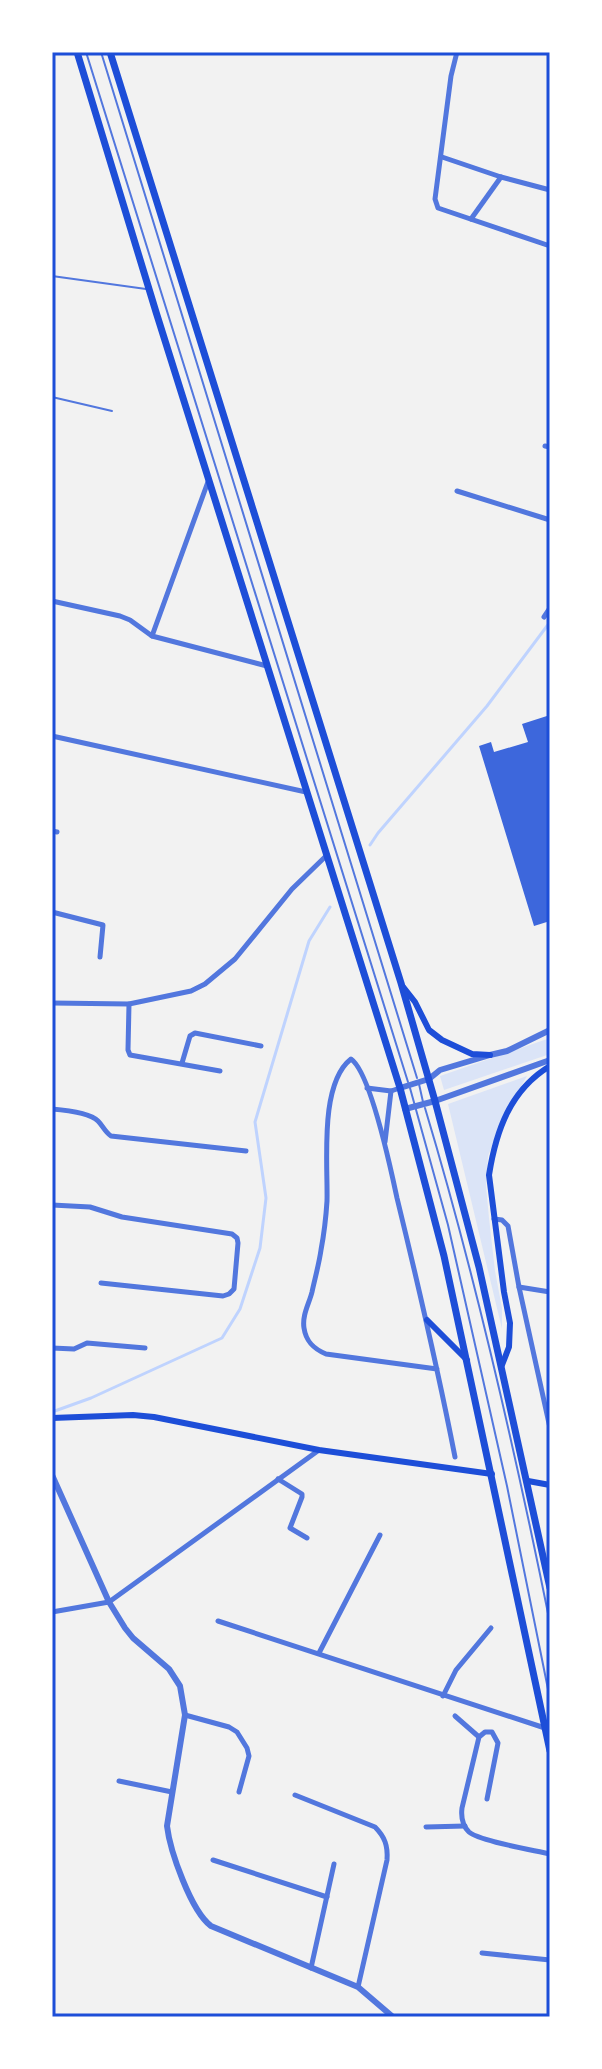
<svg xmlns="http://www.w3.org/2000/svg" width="602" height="2069" viewBox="0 0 602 2069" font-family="Arial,sans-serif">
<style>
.green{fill:#dbe4f7}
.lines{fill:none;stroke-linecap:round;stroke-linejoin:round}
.stream{stroke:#bfd3fe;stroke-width:3}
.building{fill:#3d67dc}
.service{stroke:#5277de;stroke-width:2}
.minor{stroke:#5277de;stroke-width:5}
.tertiary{stroke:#5277de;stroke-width:6}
.secondary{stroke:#1d4ed8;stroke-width:6}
.primary{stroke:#1d4ed8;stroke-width:7}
.neatline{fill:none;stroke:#1d4ed8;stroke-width:3}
</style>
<rect width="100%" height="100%" fill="#f2f2f2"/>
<g class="green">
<polygon points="550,1038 550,1054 444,1090 440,1076"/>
<polygon points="527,1076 504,1116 488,1156 486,1186 489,1218 495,1271 502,1308 502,1329 448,1104"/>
</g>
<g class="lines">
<g class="stream">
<polyline points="370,845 378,833 487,706 550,622"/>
<polyline points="52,1412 91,1398 222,1338 240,1309 260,1248 266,1198 255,1122 309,941 330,907"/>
</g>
</g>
<polygon class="building" points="550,715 550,921 534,926 479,746 491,742 494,752 528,742 522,724"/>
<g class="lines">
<g class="service">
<polyline points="86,52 408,1082"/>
<polyline points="101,52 417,1078"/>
<polyline points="52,276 146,289"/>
<polyline points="52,397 112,411"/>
<polyline points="419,1084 423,1102"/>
<polyline points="410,1088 448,1225 507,1486 550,1699"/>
<path d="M425,1108C476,1277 515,1450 550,1623"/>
</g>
<g class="minor">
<polyline points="457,52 451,76 435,199 438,208 550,246"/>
<polyline points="442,157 501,177 550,190"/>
<polyline points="471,219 501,177"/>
<polyline points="545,446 550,447"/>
<polyline points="457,491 550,520"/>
<polyline points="52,601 120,616 130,620 152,636 267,666"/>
<polyline points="544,617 550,608"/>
<polyline points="152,636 209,479"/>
<polyline points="52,736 306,792"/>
<polyline points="52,831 57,832"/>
<polyline points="52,912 103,925 100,957"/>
<polyline points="52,1003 129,1004 191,991 205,984 235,959 292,889 326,856"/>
<polyline points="129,1004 128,1050 130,1055 220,1071"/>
<polyline points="182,1063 190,1036 195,1033 261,1046"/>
<polyline points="367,1088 391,1091 400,1088"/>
<path d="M52,1109C64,1110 90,1113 98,1121C103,1126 105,1132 111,1136L246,1151"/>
<polyline points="385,1142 391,1091"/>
<polyline points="52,1205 90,1207 122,1217 232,1234 237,1238 238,1243 234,1289 229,1294 223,1296 101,1283"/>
<polyline points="494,1219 502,1220 508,1226 519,1287 550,1428"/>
<polyline points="519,1287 550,1292"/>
<polyline points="52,1348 74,1349 87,1343 145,1348"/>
<path d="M437,1369L326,1354C314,1349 306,1342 304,1328C302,1315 309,1304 312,1292C315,1278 319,1264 321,1250C324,1234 326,1217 327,1201C328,1164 319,1084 351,1059C371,1073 391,1170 397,1198C418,1284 438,1370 455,1457"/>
<polyline points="278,1479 302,1494 302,1497 290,1528 307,1538"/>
<polyline points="52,1612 109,1602 319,1450"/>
<polyline points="218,1621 545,1728"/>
<polyline points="319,1653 380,1535"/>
<polyline points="443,1696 456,1670 491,1628"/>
<polyline points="185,1715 229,1727 237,1732 247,1748 249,1756 239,1792"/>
<polyline points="455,1716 479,1737"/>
<polyline points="119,1781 172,1792"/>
<path d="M295,1795L375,1827C385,1837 388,1846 387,1860L358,1987"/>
<path d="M487,1799L498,1743L492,1732H485L479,1737L462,1808C461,1816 462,1825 469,1832C479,1841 533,1850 550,1854"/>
<polyline points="426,1827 465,1826"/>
<polyline points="213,1860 327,1897"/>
<polyline points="482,1953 550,1960"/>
<polyline points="311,1968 334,1864"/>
</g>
<g class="tertiary">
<polyline points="52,54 54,52"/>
<polyline points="400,1088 429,1079 440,1070 490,1055 507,1051 550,1030"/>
<polyline points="405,1109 435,1101 550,1060"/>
<path d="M52,1475L109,1602L125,1628L133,1638L169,1669L180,1686L185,1715L167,1826C170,1851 191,1911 211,1926L358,1987L393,2017"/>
</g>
<g class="secondary">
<polyline points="404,988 415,1002 429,1030 442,1040 472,1054 490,1055"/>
<polyline points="427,1320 467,1360"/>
<path d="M502,1365L509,1347L510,1323L504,1292L489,1175C496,1131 510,1090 550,1066"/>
<polyline points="52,1418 133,1415 154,1417 319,1450 492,1474"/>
<polyline points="528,1481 550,1485"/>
</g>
<g class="primary">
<polyline points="77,52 156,312 400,1088 444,1256 550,1751"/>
<polyline points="110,52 401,983 435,1101 479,1267 550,1588"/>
</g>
</g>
<rect width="602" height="2069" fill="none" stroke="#ffffff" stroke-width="108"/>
<rect x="54" y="54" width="494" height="1961" class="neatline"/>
</svg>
